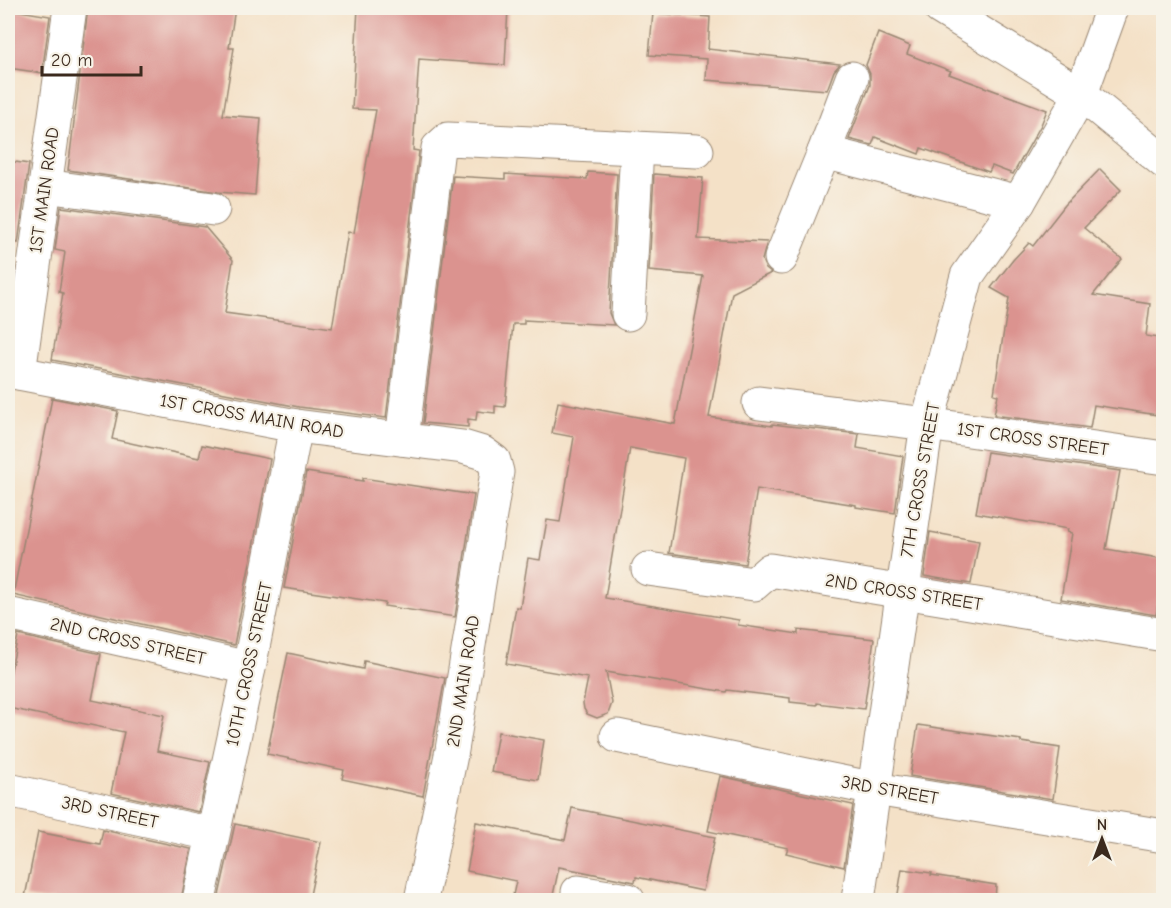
<svg xmlns="http://www.w3.org/2000/svg" width="1171" height="908" viewBox="0 0 1171 908" font-family="'Comic Neue',sans-serif">
<style>
.building{fill:#db938f}
.lines{fill:none;stroke-linecap:round;stroke-linejoin:round}
.minor-casing{stroke:#988672;stroke-width:35}
.minor{stroke:#fff;stroke-width:33}
.labels{text-anchor:middle;stroke-width:4.5;stroke-linejoin:round;paint-order:stroke}
.street-label{font-size:18px;fill:#3b2a1e;stroke:#f7f3e8}
</style>
<rect width="100%" height="100%" fill="#f7f3e8"/>
<filter id="ink" filterUnits="userSpaceOnUse"><feTurbulence type="fractalNoise" baseFrequency=".0167" numOctaves="2"/><feDisplacementMap in="SourceGraphic" scale="12" xChannelSelector="R" yChannelSelector="G"/><feConvolveMatrix kernelMatrix="1 2 1 2 8 2 1 2 1" color-interpolation-filters="sRGB"/></filter>
<filter id="wash" filterUnits="userSpaceOnUse"><feTurbulence type="fractalNoise" baseFrequency=".008" numOctaves="4" result="noise"/><feDisplacementMap in="SourceGraphic" scale="24" xChannelSelector="R" yChannelSelector="G"/><feGaussianBlur stdDeviation="1.35" result="paint"/><feColorMatrix in="noise" values="0 0 0 0 0 0 0 0 0 0 0 0 0 0 0 0 0 1.4 0 .05"/><feComposite in="paint" operator="in"/></filter>
<g filter="url(#wash)">
<rect width="100%" height="100%" fill="#f4e1c7"/>
<g id="blocks">
<g class="building">
<polygon points="88,8 235,8 229,48 234,48 223,115 261,118 255,195 218,192 68,170"/>
<polygon points="358,8 508,8 505,65 419,59 413,150 419,151 386,418 299,407 52,360 63,293 59,292 65,252 55,250 61,207 205,227 233,260 225,313 332,328 348,232 354,233 376,110 352,109"/>
<polygon points="8,9 50,16 42,73 8,68"/>
<polygon points="653,13 710,17 708,51 708,49 840,64 834,71 827,90 706,80 707,59 649,55"/>
<polygon points="878,33 910,46 907,54 951,71 949,74 1047,110 1041,125 1013,174 992,166 989,172 921,148 919,154 875,137 872,145 849,139 870,85 870,74 866,65"/>
<polygon points="8,161 29,164 18,243 8,241"/>
<polygon points="1100,169 1121,190 1084,228 1122,259 1093,295 1150,304 1146,336 1164,339 1164,416 1094,405 1090,428 994,415 998,395 994,394 1009,298 991,288 1013,260 1029,243 1033,246 1065,205"/>
<polygon points="588,172 617,174 609,313 614,325 524,320 524,324 513,324 505,407 495,406 495,413 477,411 476,420 468,419 468,427 423,423 453,176 505,179 505,174 587,179"/>
<polygon points="654,174 703,178 698,239 767,242 762,260 766,269 771,273 732,293 709,417 772,426 772,424 859,434 857,448 903,456 895,513 856,507 856,505 757,489 745,564 669,553 684,458 630,448 605,598 739,620 738,625 798,634 798,630 874,639 864,709 817,703 817,705 790,702 790,698 727,690 726,692 606,672 612,703 608,714 597,718 587,714 584,709 583,703 588,678 506,664 516,607 520,608 528,558 540,560 547,520 560,522 574,437 552,433 558,402 675,424 703,276 649,271"/>
<polygon points="52,398 118,411 112,439 199,458 202,445 270,459 234,645 13,595"/>
<polygon points="987,452 1120,471 1106,549 1164,559 1164,573 1156,615 1061,599 1072,533 1067,532 1068,529 976,513"/>
<polygon points="306,472 363,481 363,478 474,495 455,617 384,606 385,603 284,588"/>
<polygon points="930,532 979,541 971,584 924,576"/>
<polygon points="18,635 101,654 92,700 164,715 157,751 210,762 199,812 111,793 124,732 8,708 8,685"/>
<polygon points="288,653 363,669 364,661 445,678 423,796 342,779 344,770 267,754"/>
<polygon points="918,725 1021,740 1021,742 1060,748 1053,799 910,776"/>
<polygon points="498,732 544,740 538,780 491,772"/>
<polygon points="720,776 853,805 844,867 786,853 788,848 708,831"/>
<polygon points="572,808 715,837 703,891 636,877 635,882 559,867 552,900 512,900 516,881 467,871 476,822 565,840"/>
<polygon points="235,824 321,842 309,900 218,900"/>
<polygon points="103,830 191,849 181,900 44,900 25,897 38,832 100,844"/>
<polygon points="902,869 932,873 931,875 996,885 995,900 897,900"/>
</g>
</g>
</g>
<g filter="url(#ink)">
<use href="#blocks" fill-opacity="0" stroke="#988672" stroke-width="1.5"/>
<g class="lines">
<defs>
<g id="minor">
<polyline points="940,8 1081,94 1164,162"/>
<polyline points="852,78 824,152 1019,202"/>
<polyline points="45,186 213,209"/>
<polyline points="781,258 824,152"/>
<polyline points="628,314 637,148"/>
<polyline points="8,371 296,426 463,447 483,453 494,461 497,472 452,750 421,900"/>
<polyline points="19,373 70,8"/>
<polyline points="759,403 927,424 1164,458"/>
<polyline points="402,439 438,148 448,139 697,151"/>
<polyline points="648,569 754,584 770,570 1164,635"/>
<polyline points="8,614 249,668"/>
<polyline points="617,736 875,789 1164,836"/>
<polyline points="8,790 212,834"/>
<polyline points="578,892 628,900"/>
<polyline points="199,900 249,668 296,426"/>
<polyline points="858,900 927,424 967,276 1019,202 1081,94 1112,8"/>
</g>
</defs>
<use href="#minor" class="minor-casing"/>
<use href="#minor" class="minor"/>
</g>
</g>
<g class="labels">
<g class="street-label">
<text transform="translate(44 190) rotate(-82)" y="6">1ST MAIN ROAD</text>
<text transform="translate(252 416) rotate(10)" y="6">1ST CROSS MAIN ROAD</text>
<text transform="translate(1033 439) rotate(8)" y="6">1ST CROSS STREET</text>
<text transform="translate(920 480) rotate(-80)" y="6">7TH CROSS STREET</text>
<text transform="translate(904 592) rotate(9)" y="6">2ND CROSS STREET</text>
<text transform="translate(128 641) rotate(13)" y="6">2ND CROSS STREET</text>
<text transform="translate(249 664) rotate(-78)" y="6">10TH CROSS STREET</text>
<text transform="translate(463 681) rotate(-81)" y="6">2ND MAIN ROAD</text>
<text transform="translate(890 790) rotate(10)" y="6">3RD STREET</text>
<text transform="translate(110 812) rotate(12)" y="6">3RD STREET</text>
</g>
</g>
<rect width="1171" height="908" fill="none" stroke="#f7f3e8" stroke-width="30"/>
<g transform="translate(1102 839)" stroke="#f7f3e8" stroke-width="4.5" paint-order="stroke">
<path d="M0-4.5L10 22L0 15L-10 22Z" fill="#3b2a1e"/>
<text y="-9" font-size="16" font-weight="bold" text-anchor="middle" fill="#3b2a1e">N</text>
</g>
<path d="M42 66v9h99v-9" fill="none" stroke="#3b2a1e" stroke-width="3"/>
<text x="51" y="66" font-size="18" fill="#3b2a1e" stroke="#f7f3e8" stroke-width="4.5" paint-order="stroke">20 m</text>
</svg>
